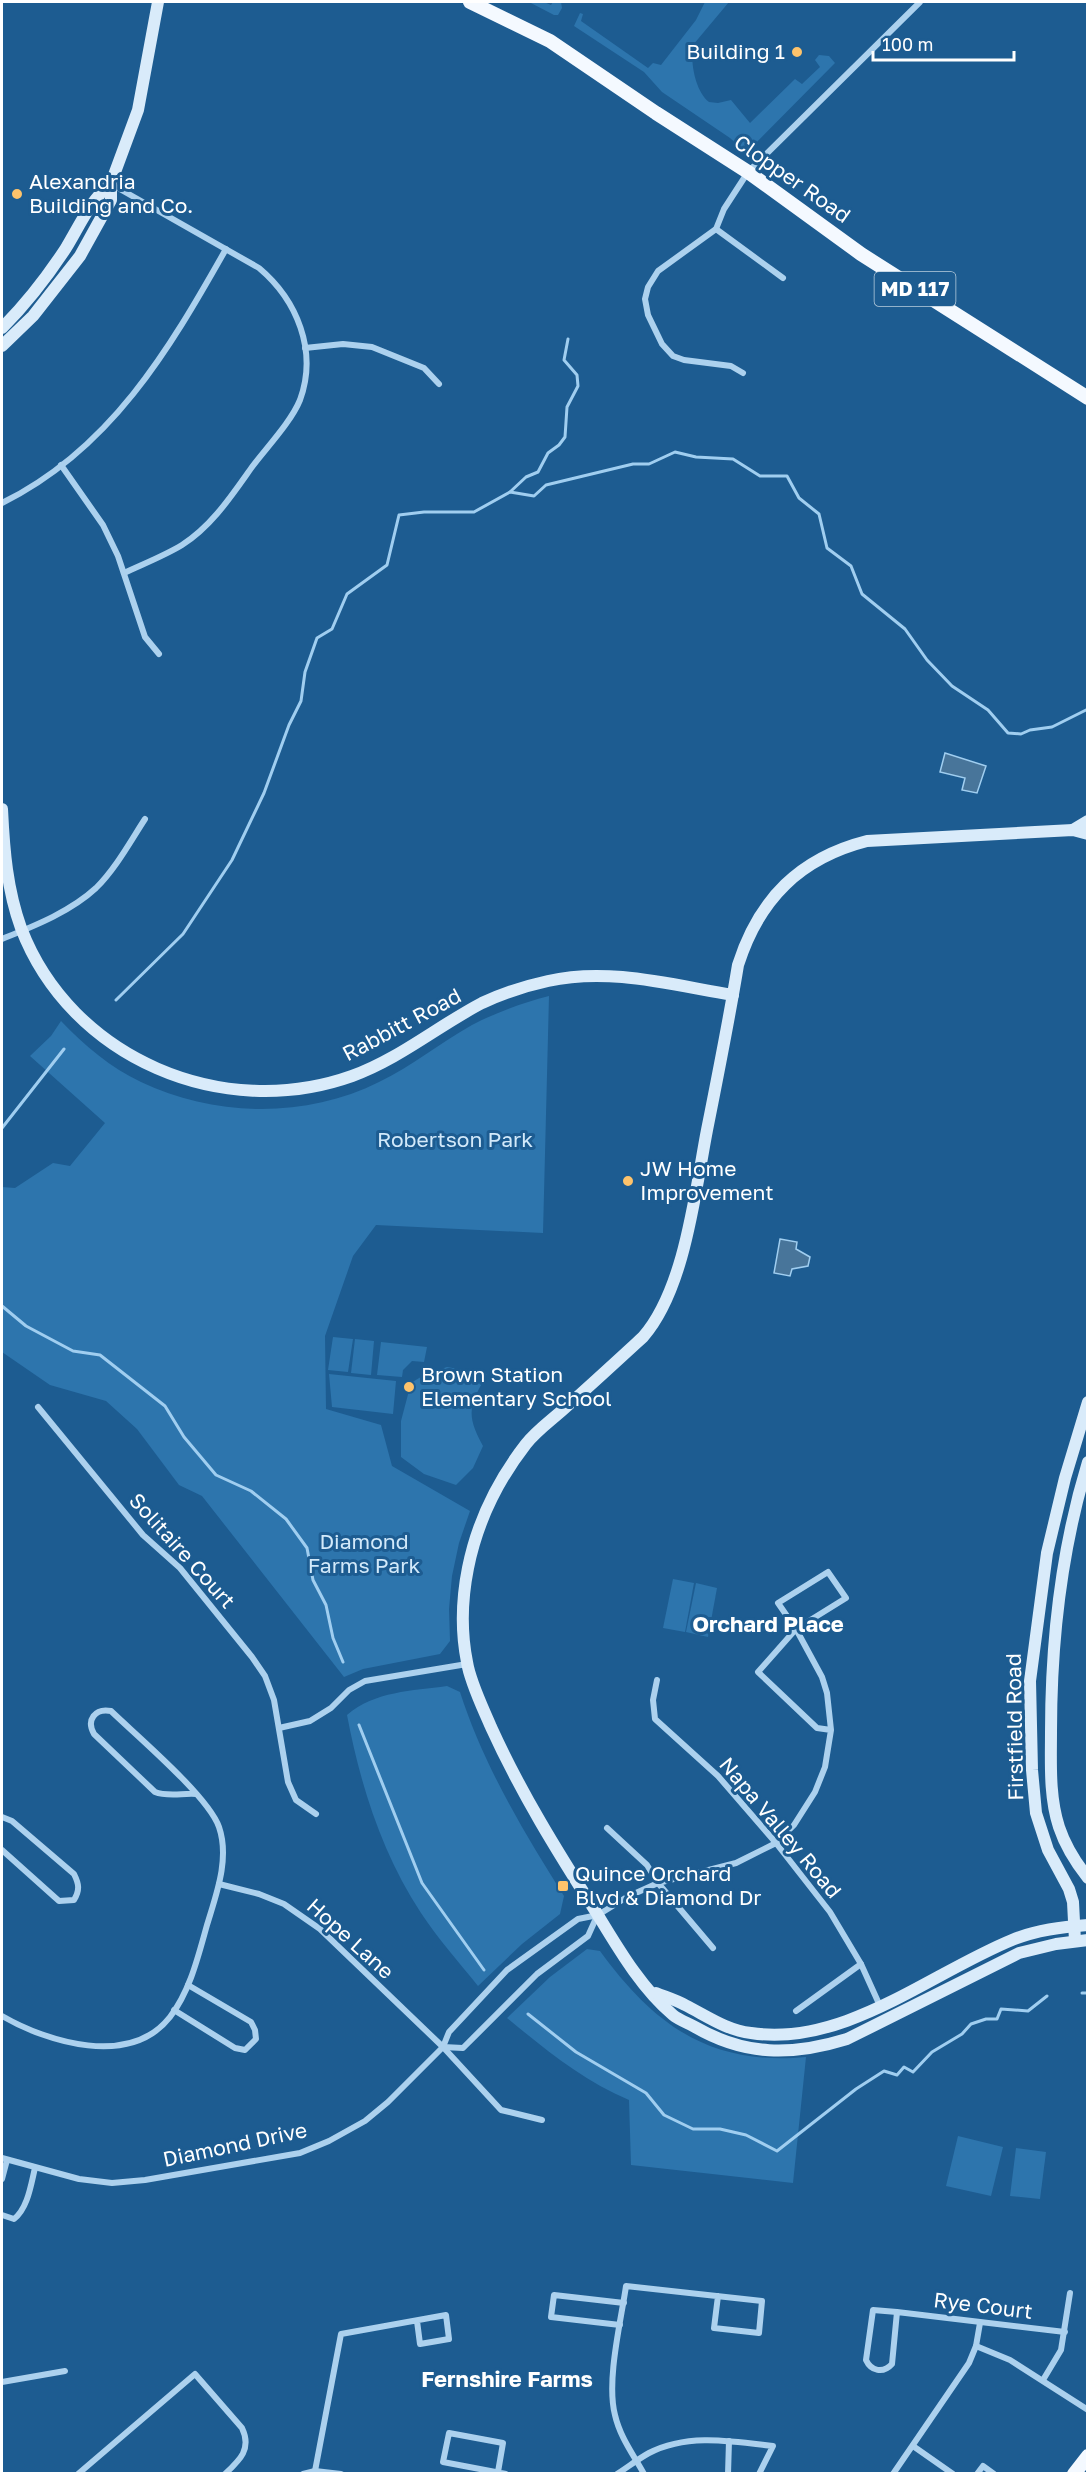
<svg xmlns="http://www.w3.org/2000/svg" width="1089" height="2475" viewBox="0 0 1089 2475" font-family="'Golos Text',sans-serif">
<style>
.green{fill:#2d75ad}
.water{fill:#48759a;stroke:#a0cef0;stroke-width:1.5}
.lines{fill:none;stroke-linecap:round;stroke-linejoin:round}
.stream{stroke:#a0cef0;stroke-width:3}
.street{stroke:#acd1ee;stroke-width:6}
.secondary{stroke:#d9ebfa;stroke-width:12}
.primary{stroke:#f4f9ff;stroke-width:14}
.poi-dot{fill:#fec36b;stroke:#1d5c91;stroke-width:2}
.labels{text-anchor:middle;stroke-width:6;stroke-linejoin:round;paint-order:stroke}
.shield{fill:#1d5c91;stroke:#bbcede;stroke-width:1.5}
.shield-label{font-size:20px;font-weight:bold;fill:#fff}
.poi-label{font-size:21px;fill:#fff;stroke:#1d5c91;text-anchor:start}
.street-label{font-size:21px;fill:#fff;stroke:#1d5c91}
.park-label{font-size:21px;fill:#d2e9fa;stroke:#1d5c91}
.neighbourhood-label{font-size:22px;font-weight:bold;fill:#fff;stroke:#1d5c91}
</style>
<rect width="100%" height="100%" fill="#1d5c91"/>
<g class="green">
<polygon points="529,2 544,2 551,5 553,2 561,2 562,8 558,15 554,15"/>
<path d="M705,2H729L693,45C690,61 695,91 709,102L718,103L731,100L750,123L795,79L802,84L820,67L815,60L819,55L829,56L835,63L750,149L739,146L730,138L662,92L644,72L574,26L580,13L583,14L581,21L648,68L653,63L661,65L696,20Z"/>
<path d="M549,996L543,1233L376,1225L353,1256L325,1336L326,1409L381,1425L392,1466L470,1511L459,1543L452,1576L449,1609L450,1641L440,1654L363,1669L344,1677L202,1496L179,1485L137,1429L106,1401L50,1385L2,1352V1187L15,1188L53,1163L70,1166L105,1123L30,1056L51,1036L61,1021C84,1045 111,1068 141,1082C215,1117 305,1119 379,1082C412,1066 440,1043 472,1025C497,1012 522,1003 549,996Z"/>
<polygon points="333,1337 353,1339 348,1372 328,1370"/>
<polygon points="355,1339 374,1341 371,1375 351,1373"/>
<polygon points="381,1342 427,1347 424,1362 412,1361 403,1370 402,1377 377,1375"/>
<path d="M447,1367L487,1374C470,1405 465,1413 483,1446L473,1468L456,1485L424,1474L401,1457V1421L411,1383L424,1375Z"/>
<polygon points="329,1374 396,1381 393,1414 332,1407"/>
<polygon points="673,1579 694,1583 685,1632 663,1628"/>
<polygon points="696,1583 717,1588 708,1637 686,1632"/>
<path d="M447,1686L460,1692C483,1764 524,1833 564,1896L560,1914L522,1944L478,1986C459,1962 438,1939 421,1913C382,1854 360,1784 347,1715C375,1691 412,1691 447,1686Z"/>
<path d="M587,1949L600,1951C654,2025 710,2066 806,2057L793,2183L631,2165L629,2100C582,2080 546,2050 507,2018L550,1977Z"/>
<polygon points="958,2136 1003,2147 991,2196 946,2186"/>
<polygon points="1016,2148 1046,2152 1040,2199 1010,2196"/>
</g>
<g class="water">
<polygon points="945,753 986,766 977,793 962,790 965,778 940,772"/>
<polygon points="780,1239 797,1242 796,1249 810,1257 808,1266 792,1269 790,1276 774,1273"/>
</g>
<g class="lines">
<g class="stream">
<polyline points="510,492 526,477 538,472 548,453 559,445 565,437 567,407 578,386 577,375 564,360 568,339"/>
<polyline points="116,1000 183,934 232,860 264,793 289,725 301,701 305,672 317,638 332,629 347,594 387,565 399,515 424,512 474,512 510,492 534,496 546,485 633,464 649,464 675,452 696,457 733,459 760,476 787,476 799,498 819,514 827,548 851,566 862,594 905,629 927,660 952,686 988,710 1008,733 1021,734 1030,730 1052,727 1088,709"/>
<polyline points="2,1128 64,1049"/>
<polyline points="2,1306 26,1326 73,1351 100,1355 165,1406 184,1437 216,1475 251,1491 286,1519 307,1548 313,1580 326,1605 333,1638 343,1662"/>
<polyline points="359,1725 422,1883 484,1970"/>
<polyline points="1082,1993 1088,1993"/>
<polyline points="528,2014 576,2052 646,2093 664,2115 693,2129 720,2129 746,2135 777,2151 856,2089 884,2071 897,2075 904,2067 913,2072 932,2052 962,2034 971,2024 986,2019 997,2019 1001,2009 1028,2011 1047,1996"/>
</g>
<g class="street">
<path d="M111,184L259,268C297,300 318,351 300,400C291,422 267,447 252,467C232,495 212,526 182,545C164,556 143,564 124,573"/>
<polyline points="716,229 783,278"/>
<polyline points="305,348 343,344 372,347 424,368 439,384"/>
<polyline points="743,373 731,366 684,360 673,356 662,344 648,315 645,299 648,287 658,271 716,229 724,209 748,172 920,2"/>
<polyline points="61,465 103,525 118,556 145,637 159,654"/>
<path d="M2,503C110,450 169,350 226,249"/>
<path d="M2,939C34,926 70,912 96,888C116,868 130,842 145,819"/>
<polyline points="38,1407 143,1535 180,1568 252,1657 265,1676 274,1700 288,1782 296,1800 316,1814"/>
<polygon points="828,1572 846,1598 796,1629 778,1603"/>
<polyline points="657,1680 653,1700 655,1719 718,1776 776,1843 830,1912 861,1964 880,2006"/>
<polyline points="279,1728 310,1721 331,1708 349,1690 365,1681 467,1664"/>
<path d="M2,1817L12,1821L74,1874C79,1884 80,1890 74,1900L59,1901L2,1850"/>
<polyline points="607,1828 647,1865 658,1883 713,1948"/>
<polyline points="219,1884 259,1894 284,1904 320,1929 443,2047 501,2110 542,2120"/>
<polyline points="174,2010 235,2048 245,2050 256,2039 255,2030 251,2022 188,1985"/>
<polyline points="796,2011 861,1964"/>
<path d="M2,2016C47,2042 130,2068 170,2017C190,1991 198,1957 207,1925C216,1895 230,1859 219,1827C208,1796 137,1736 111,1711C95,1708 86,1720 94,1734L155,1792C167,1797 183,1793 196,1794"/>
<polyline points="443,2047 463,2048 537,1974 588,1936 597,1916"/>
<polyline points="2,2158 79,2179 112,2183 145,2180 300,2153 329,2141 365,2121 388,2102 443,2047 449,2032 507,1970 578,1919 598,1915 627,1897 658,1883 736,1863 776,1843 794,1825 815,1792 825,1767 831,1730 827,1693 822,1677 796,1629 758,1672 817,1728 831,1730"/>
<polyline points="2,2179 7,2160"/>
<path d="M2,2215L14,2219C28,2208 31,2184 35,2168"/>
<path d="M897,2312L892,2364C883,2374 871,2371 866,2360L873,2310L897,2312L1065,2332"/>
<polyline points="620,2325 551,2317 554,2295 624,2303"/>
<polyline points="976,2346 1010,2360 1088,2410"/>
<polyline points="1043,2380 1061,2350 1070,2293"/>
<polyline points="2,2382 65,2371"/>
<polyline points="913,2446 953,2474"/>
<polyline points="315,2471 341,2334 446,2315 449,2339 420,2344 417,2321"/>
<polyline points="498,2472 503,2443 449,2433 443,2462 506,2474"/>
<path d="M78,2474L195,2374L242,2428C252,2449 240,2460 225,2474"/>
<polyline points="303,2474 315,2471 341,2474"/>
<path d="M617,2474C628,2467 638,2459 649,2453C687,2433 732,2441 773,2446L759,2474"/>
<path d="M644,2474C633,2454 620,2437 615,2415C606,2381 621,2321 626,2286L762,2301L759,2333L714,2328L718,2296"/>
<polyline points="728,2474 729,2441"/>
<polyline points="893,2474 969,2363 976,2346 980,2323"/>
<polyline points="977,2474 983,2466 994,2474"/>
</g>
<g class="secondary">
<path d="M2,328C26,304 47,277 66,248C80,225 90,201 111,183"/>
<polyline points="2,346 33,316 80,256 111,200 111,183 138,110 158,2"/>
<path d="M2,809C4,851 7,889 21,928C71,1059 223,1122 352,1076C399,1059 438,1026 482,1003C503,993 525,986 548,981C609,967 672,985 733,995"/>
<polyline points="1073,830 1088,821"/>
<path d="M1088,834L1073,830L867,841C800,858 759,899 738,965C729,1020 718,1075 707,1130C695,1192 685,1289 643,1337C618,1360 592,1384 566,1407C553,1419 537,1430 526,1444C498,1480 477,1523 468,1568C462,1598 461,1632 467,1662C470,1682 483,1708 491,1727C521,1793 557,1851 596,1912C618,1948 641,1988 673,2015C679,2020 688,2023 695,2027C745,2056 792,2056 847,2039L1019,1953L1056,1944L1088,1940"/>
<path d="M1088,1462C1061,1550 1051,1640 1051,1732C1051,1763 1049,1796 1059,1827C1065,1845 1076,1863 1088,1878"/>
<polyline points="1075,1941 1073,1902 1069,1889 1048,1850 1036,1813 1032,1770 1030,1681 1047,1553 1065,1478 1088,1402"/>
<path d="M656,1993C666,1997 676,2000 685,2005C707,2016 726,2030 751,2033C844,2047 929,1974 1012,1940C1036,1930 1062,1927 1088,1925"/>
</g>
<g class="primary">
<polyline points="470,2 550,41 656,113 748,172 861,254 1088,398"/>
<polyline points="1074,2474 1088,2456"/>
</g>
</g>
<g class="poi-dot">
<circle cx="797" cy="52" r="6"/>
<circle cx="17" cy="194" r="6"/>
<circle cx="628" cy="1181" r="6"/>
<circle cx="409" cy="1387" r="6"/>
<rect x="557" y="1880" width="12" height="12" rx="3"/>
</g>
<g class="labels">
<rect class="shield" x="874.5" y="272" width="81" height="34" rx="4.5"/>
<g class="shield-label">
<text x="915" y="296">MD 117</text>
</g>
<g class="poi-label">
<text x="785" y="59" text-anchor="end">Building 1</text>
<text x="29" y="189">Alexandria<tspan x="29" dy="24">Building and Co.</tspan></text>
<text x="640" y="1176">JW Home<tspan x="640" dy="24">Improvement</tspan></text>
<text x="421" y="1382">Brown Station<tspan x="421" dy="24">Elementary School</tspan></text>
<text x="575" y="1881">Quince Orchard<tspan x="575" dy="24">Blvd &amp; Diamond Dr</tspan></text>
</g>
<g class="street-label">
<text transform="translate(792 179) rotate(35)" y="7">Clopper Road</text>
<text transform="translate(402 1025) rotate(-28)" y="7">Rabbitt Road</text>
<text transform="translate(182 1551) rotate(48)" y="7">Solitaire Court</text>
<text transform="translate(1015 1727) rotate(-91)" y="7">Firstfield Road</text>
<text transform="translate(780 1828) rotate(50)" y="7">Napa Valley Road</text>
<text transform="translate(350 1939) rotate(42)" y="7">Hope Lane</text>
<text transform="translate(235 2145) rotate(-12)" y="7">Diamond Drive</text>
<text transform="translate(983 2306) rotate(7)" y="7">Rye Court</text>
</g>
<g class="park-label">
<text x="455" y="1147">Robertson Park</text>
<text x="364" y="1549">Diamond<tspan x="364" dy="24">Farms Park</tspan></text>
</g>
<g class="neighbourhood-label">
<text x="768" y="1632">Orchard Place</text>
<text x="507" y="2387">Fernshire Farms</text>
</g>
</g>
<rect width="1089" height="2475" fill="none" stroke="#ffffff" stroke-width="6"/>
<path d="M873 51v9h141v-9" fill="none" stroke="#ffffff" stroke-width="3"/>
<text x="882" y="51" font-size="18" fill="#ffffff" stroke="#1d5c91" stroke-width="4.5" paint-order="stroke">100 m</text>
</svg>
